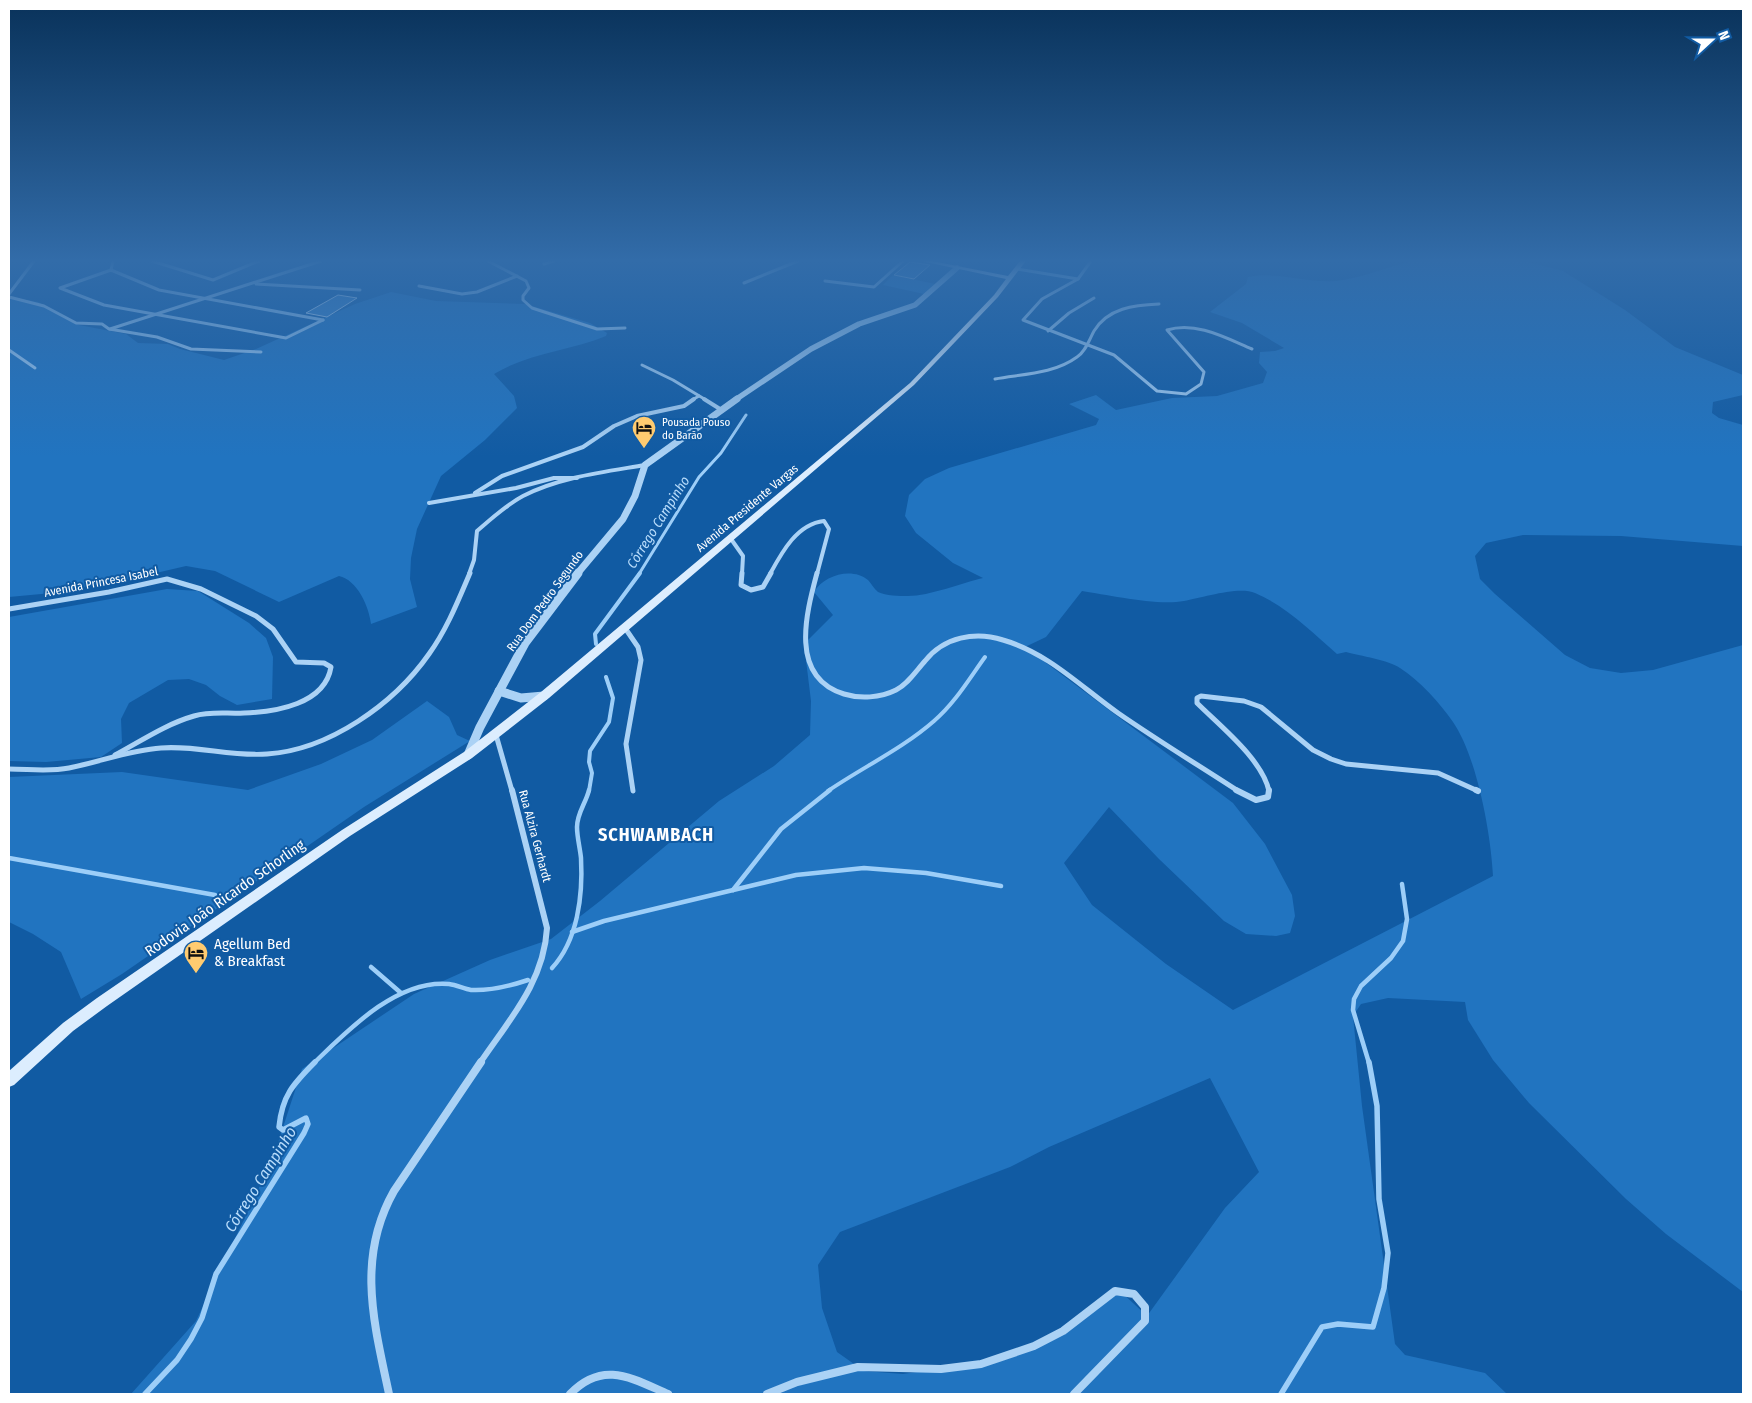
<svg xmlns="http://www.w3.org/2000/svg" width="1752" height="1403" viewBox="0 0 1752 1403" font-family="'Fira Sans Condensed',sans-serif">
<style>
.green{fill:#2174c0;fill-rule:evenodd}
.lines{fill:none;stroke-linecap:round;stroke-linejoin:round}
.stream-far3{stroke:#9dcef8;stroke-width:3}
.stream-far2{stroke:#9dcef8;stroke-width:4}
.stream-far1{stroke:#9dcef8;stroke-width:4.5}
.stream{stroke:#9dcef8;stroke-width:5.5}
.building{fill:#3a84c9;stroke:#d5eafe}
.minor-far4{stroke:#abd2f5;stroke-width:3}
.minor-far3{stroke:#abd2f5;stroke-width:4}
.minor-far2{stroke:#abd2f5;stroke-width:5}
.minor-far1{stroke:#abd2f5;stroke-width:6}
.minor{stroke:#abd2f5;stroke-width:8}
.tertiary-far2{stroke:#abd2f5;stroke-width:5.5}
.tertiary-far1{stroke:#abd2f5;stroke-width:7}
.tertiary{stroke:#abd2f5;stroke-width:9}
.secondary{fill:#dcedfe;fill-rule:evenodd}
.labels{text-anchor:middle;stroke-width:4;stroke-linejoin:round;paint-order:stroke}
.far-poi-label{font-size:11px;fill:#fff;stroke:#115ba3;text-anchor:start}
.street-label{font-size:12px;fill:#fff;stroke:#115ba3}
.water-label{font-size:14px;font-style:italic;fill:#b8dcfb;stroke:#115ba3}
.near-street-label{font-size:15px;fill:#fff;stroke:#115ba3}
.near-poi-label{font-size:15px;fill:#fff;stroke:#115ba3;text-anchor:start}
.near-water-label{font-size:16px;font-style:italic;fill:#b8dcfb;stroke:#115ba3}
.district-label{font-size:18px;font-weight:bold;letter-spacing:1px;fill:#fff;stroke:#115ba3}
</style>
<rect width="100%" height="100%" fill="#115ba3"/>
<g class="green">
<path d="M1412,261H1524L1563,271L1625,310L1675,347L1743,375V395L1713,402L1712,413L1719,418L1743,425V546L1621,536L1523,535L1486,543L1475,556L1480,579L1495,594L1565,655L1590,668L1621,673L1653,670L1743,645V1292L1666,1234L1626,1199L1529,1103L1493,1060L1468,1020L1465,1002L1388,998L1361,1004L1353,1016L1362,1106L1395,1344L1405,1355L1485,1373L1507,1394H131L196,1321L273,1158L302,1069L414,994L490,960L551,939L600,901L719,801L774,766L810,735L811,701L804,644L833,615L814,592C824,575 852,567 868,580C871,583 874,589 878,592C886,596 899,596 908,596C930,596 961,583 983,578L953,563L916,533L905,516L909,495L925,479L949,468L1096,425L1099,419L1069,404L1096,395L1116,410L1172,398L1217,396L1263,383L1267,372L1259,363L1260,352L1275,351L1284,348L1242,323L1210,312L1246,284L1248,277C1277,271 1306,283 1336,281C1362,278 1387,267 1412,261ZM1082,591C1109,595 1157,606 1184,601C1202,598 1238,586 1255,593C1286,606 1312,632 1337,654L1346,652C1360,656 1389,660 1400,668C1420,681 1440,703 1453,722C1477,757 1491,834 1493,876L1233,1010L1166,964L1092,905L1064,863L1109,807L1159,859L1224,921L1246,934L1276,936L1290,933L1295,916L1292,895L1265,844L1233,803L1025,647L1046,637ZM1210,1078L1259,1172L1225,1208L1147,1316L1119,1290L1055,1338L1008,1359L903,1374L864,1371L837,1352L822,1308L818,1265L840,1232L1010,1167L1049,1147Z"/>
<polygon points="893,275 935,284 924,294 883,285"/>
<path d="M391,292L436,301L525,304L590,323L607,333L606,336C570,351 528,353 494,374L514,396L517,408L485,440L441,476L417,529L411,558L410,579L417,607L371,624C369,606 357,580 339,576L279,602L215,571L186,566L126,580L52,593L9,597V297L38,302L79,325L126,334L138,343L168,344L180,349L224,360L256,349L355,304Z"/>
<polygon points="167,589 198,591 249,623 266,638 273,657 272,699 237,705 220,696 206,685 189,679 168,680 129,703 121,719 122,743 101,757 46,762 9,761 9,617"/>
<polygon points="427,701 449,717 457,735 470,741 364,807 122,974 81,999 61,952 33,934 9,922 9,777 122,772 248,790 321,764 372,740"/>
</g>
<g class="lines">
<polyline class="stream-far3" points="639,574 699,477 721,453 746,415"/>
<g class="stream-far2">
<polyline points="596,644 595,634 640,573"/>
<polyline points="589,791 592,773 589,762 590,751 609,722 613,698 606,677"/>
<path d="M828,791C863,767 902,749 934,721C955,703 969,679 985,657"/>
</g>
<g class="stream-far1">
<polyline points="9,858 215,895"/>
<polyline points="733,890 781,829 830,790"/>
<polyline points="572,932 604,921 796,875 864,868 926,873 1001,886"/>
<polyline points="371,967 401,993"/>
<path d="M552,968C578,940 583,895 581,858C580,848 577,837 577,827C577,813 586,803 589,790"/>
<path d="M314,1063C348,1030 397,979 449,984C457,985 464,989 471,990C490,991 510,986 528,980"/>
<polyline points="1369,1063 1353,1010 1354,999 1361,986 1391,958 1403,941 1407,919 1402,884"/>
</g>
<g class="stream">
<path d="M145,1394L177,1360L191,1339L202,1318L216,1274L304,1133L308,1124L306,1118L283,1130L279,1127C282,1096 293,1084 315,1062"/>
<polyline points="1281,1394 1322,1327 1338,1324 1373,1327 1384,1288 1388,1253 1379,1199 1377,1106 1369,1062"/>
</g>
</g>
<g class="building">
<polygon points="910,262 930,265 914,279 894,275"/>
<polygon points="338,295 357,298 327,317 306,313"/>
</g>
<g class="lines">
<g class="minor-far4">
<polyline points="152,261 213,280 259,261"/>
<polyline points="488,261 526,281 529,288 523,296 523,300 532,308 597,329 625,328"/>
<path d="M1091,261L1078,279L1042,299L1023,320L1114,355L1157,391L1186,394L1201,384L1204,372L1167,330C1196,321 1226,338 1252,349"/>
<polyline points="544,264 554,261"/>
<polyline points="1017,269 1078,279"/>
<polyline points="111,270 60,288 104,305 286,338 323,320"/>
<polyline points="111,270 159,290 323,320"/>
<polyline points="111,270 113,261"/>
<polyline points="825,281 874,287 903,261"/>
<polyline points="744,283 798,261"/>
<polyline points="256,284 360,290"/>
<polyline points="419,286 462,294 477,292 517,276"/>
<polyline points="9,294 34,261"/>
<polyline points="9,297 44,306 76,323 102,324 109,329 157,337 191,349 261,352"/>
<polyline points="110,329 321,261"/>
<polyline points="1048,331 1069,313 1094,298"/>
<polyline points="9,350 35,368"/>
<polyline points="642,365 673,380 706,400"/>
<path d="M995,379C1022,374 1054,374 1077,357C1086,351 1089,340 1094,331C1108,308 1134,305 1159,304"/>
<polyline points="692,400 699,396"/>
</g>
<g class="minor-far3">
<polyline points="704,399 720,409"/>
<polyline points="475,493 502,476 583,447 614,426 637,416 684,406 694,399"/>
<polyline points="429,503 516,488 554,478 577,478"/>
<polyline points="731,539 743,556 742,574"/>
<path d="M469,574L474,560L477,531C491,519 506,505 523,496C560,477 604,472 645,465"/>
<path d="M770,574C782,552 797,524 824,521L829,529L817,574"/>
</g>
<g class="minor-far2">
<polyline points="742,573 741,585 751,590 763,587 771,573"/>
<path d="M817,573C806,614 789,677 844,694C860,699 880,698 896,690C908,684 916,671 925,661C944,637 975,631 1003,640C1048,653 1080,686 1118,713C1157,740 1198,765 1238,791"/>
<path d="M9,609L109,592L167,579L201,589L256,616L273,629L296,662L324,663L331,667C325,704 276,712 244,713C227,714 211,711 194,716C166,724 141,741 115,755"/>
<polyline points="625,628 638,647 641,660 626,744 633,791"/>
<polyline points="496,735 512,791"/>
<path d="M9,769C29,769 49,772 69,768C100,762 130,750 161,748C197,745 231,757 267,754C329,750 394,704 429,654C447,629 458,601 470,573"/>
<path d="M1269,791C1262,759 1220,726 1197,703V698L1201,696L1244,701L1261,707L1313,750L1331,759L1346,764L1438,773L1478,791"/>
</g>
<g class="minor-far1">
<polyline points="1236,790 1256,800 1268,797 1269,790"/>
<polyline points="1476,790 1478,791"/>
<path d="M480,1063C509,1020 544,982 547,928L512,790"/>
</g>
<g class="minor">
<path d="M389,1394C374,1323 356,1258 394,1191L481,1062"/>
<path d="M570,1394C603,1360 631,1378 668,1394"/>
<polyline points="767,1394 797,1382 858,1367 941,1369 981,1364 1034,1346 1063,1331 1115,1291 1134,1294 1145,1307 1145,1321 1074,1394"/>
</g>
<polyline class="tertiary-far2" points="735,400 811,349 859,324 915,305 957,268"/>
<polyline class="tertiary-far1" points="577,574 623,519 635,496 645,465 737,399"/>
<g class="tertiary">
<polyline points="499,691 521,698 544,696"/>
<polyline points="468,755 480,727 525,643 578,573"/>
</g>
<polygon class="secondary" points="921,261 932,261 1008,276 1020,261 1026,261 998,297 914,385 549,698 472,758 350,836 107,1006 73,1031 14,1085 9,1087 9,1071 63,1023 97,998 342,830 464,752 541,692 910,383 994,295 1006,279"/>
</g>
<linearGradient id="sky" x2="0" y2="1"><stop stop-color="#09325a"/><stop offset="0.57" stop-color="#326ca9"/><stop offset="1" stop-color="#326ca9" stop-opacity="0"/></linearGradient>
<rect width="1752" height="457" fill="url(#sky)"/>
<defs>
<symbol id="hotel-pin" viewBox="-11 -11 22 30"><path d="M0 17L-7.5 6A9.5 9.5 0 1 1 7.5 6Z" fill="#ffcb70" stroke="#115ba3"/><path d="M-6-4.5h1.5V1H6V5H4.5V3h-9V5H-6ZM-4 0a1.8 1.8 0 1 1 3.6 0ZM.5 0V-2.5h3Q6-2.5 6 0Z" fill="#111"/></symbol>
</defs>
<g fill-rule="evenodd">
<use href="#hotel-pin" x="630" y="414" width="28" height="38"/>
<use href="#hotel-pin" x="182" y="939" width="28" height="38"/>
</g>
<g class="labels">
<g class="far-poi-label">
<text x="662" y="426">Pousada Pouso<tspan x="662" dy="13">do Barão</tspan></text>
</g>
<g class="street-label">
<text transform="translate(747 508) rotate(-40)" y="4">Avenida Presidente Vargas</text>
<text transform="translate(101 582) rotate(-11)" y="4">Avenida Princesa Isabel</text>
<text transform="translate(545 601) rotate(-54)" y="4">Rua Dom Pedro Segundo</text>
<text transform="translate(535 836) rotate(75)" y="4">Rua Alzira Gerhardt</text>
</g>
<g class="water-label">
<text transform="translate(658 522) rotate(-58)" y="5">Córrego Campinho</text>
</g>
<g class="near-street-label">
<text transform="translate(225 898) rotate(-35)" y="5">Rodovia João Ricardo Schorling</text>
</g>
<g class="near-poi-label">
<text x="214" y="949">Agellum Bed<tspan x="214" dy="17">&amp; Breakfast</tspan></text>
</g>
<g class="near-water-label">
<text transform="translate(260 1179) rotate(-58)" y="6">Córrego Campinho</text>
</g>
<g class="district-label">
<text x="656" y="841">SCHWAMBACH</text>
</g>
</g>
<rect width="1752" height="1403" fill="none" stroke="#ffffff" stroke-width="20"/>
<g transform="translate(1712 40) rotate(69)" stroke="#115ba3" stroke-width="4" paint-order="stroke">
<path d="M0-4L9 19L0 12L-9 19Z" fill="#ffffff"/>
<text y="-8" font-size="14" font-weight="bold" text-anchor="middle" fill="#ffffff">N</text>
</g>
</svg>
